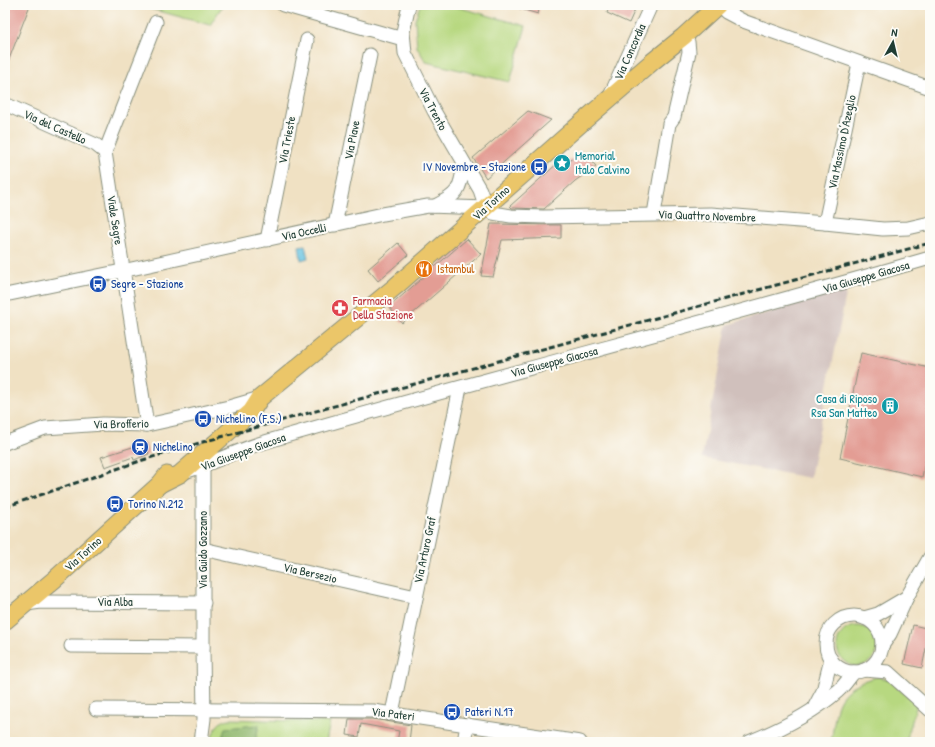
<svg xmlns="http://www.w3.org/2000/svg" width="935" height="747" viewBox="0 0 935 747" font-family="'Patrick Hand',sans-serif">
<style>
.industrial{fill:#d0c0bc}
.green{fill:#b7d880;stroke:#6b8a5a}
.forest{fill:#91b86e;stroke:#587a51}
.water{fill:#63c1e1;stroke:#417f8a}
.building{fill:#e39d94}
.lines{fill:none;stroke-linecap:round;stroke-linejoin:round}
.minor-casing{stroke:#888f7c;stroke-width:15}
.major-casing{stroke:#888f7c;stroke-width:19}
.minor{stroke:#fff;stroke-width:13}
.major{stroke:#ebc669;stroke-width:17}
.rail{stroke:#1f3d34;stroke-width:3;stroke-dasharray:6 3;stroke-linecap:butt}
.labels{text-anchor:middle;stroke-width:4;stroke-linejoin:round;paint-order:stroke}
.street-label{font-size:12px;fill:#1f3d34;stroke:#fdfcf7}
.culture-label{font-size:12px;fill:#0d838f;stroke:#fdfcf7;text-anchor:start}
.transit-label{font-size:12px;fill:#164399;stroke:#fdfcf7;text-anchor:start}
.food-label{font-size:12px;fill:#c56008;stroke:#fdfcf7;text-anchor:start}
.health-label{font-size:12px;fill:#be3a42;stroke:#fdfcf7;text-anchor:start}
</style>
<rect width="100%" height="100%" fill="#fdfcf7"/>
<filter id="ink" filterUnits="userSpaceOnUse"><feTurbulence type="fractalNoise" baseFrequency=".025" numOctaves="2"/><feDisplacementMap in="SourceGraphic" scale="8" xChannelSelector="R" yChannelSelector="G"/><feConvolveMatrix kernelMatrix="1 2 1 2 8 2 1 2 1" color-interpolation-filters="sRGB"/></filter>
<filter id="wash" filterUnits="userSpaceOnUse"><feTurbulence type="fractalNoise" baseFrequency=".012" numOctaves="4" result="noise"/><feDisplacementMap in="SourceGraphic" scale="16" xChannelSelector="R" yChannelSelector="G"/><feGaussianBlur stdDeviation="0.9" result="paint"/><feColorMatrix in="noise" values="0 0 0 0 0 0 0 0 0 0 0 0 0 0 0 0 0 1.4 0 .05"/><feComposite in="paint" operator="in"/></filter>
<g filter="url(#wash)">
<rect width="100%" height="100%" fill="#f0e1c3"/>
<polygon class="industrial" points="847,289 810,478 702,458 727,325"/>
<g class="green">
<polygon points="136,5 223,5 210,25"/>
<polygon points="420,5 450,5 526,26 510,82 426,62 417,47 415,20"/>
<circle cx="857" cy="646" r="20"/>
<path d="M877,677L887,679L917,704L906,742H831C833,732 835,710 839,702C844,689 864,679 877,677Z"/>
<path d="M229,719L330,722L326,742H211C214,730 216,722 229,719Z"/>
</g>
<polygon class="forest" points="259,725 255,742 221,742 225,728"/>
<polygon class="water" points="305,245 308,258 301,260 299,246"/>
<g id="blocks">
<g class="building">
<polygon points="10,5 30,5 6,67 5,17"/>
<polygon points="514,5 540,5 538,14 514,7"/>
<polygon points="610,5 637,5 629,23 607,13"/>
<polygon points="528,111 551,120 486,178 473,158"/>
<polygon points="582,151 596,166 575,181 544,209 512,208 510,206 559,162 562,166"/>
<polygon points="491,224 561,225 561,238 502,240 493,277 481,276"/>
<polygon points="467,239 481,254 402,323 389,307"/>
<polygon points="398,243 408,255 378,281 368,269"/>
<polygon points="861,353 930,368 930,443 929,443 922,477 840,458"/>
<polygon points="145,443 149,454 134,460 133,457 105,467 101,457"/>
<polygon points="913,625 930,629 922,668 904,664"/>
<polygon points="349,719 372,719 411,725 409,742 397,742 399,731 361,724 359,737 347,735"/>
</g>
</g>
</g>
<g filter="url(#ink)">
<use href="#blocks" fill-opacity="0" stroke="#888f7c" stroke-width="1"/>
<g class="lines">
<defs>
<g id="minor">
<polyline points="283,5 403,39"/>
<polyline points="409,5 403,32 405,53 434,111 480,190 486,208"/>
<polyline points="719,5 726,12 743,21 930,88"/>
<polyline points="610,96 651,5"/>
<polyline points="5,104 96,145 105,152"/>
<path d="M435,206C458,195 460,190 464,165"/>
<polyline points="486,208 493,213 511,216 543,217 711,214 825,223 883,229 908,228 930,223"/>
<polyline points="654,214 669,124 674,117 689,52 688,42 683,37"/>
<polyline points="825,223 859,63"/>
<polyline points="335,225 370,55"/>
<polyline points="267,240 307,40"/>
<polyline points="5,295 136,268 383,214 428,206 486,208"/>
<polyline points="147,425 105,152 156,22"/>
<polyline points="5,443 45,428 103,424 147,425 229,407 260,398"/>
<path d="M184,472C212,464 237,450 265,442C485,378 709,322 930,258"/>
<polyline points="203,549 416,597"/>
<polyline points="26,604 41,602 204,603"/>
<circle cx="854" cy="644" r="28"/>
<polyline points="864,618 878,614 907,597"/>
<polyline points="71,646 203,647"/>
<polyline points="882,646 890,634 907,597 930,557"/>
<polyline points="864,670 888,672 930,710"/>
<polyline points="815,706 823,691 831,659"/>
<polyline points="96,709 373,711 580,742"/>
<polyline points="392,713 460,388"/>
<polyline points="201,742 204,719 203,647 203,458"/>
<polyline points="464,742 467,725"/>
<path d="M749,742C779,730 813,713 838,691C844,686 849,678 854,672"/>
</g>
<g id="major">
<polyline points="160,484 180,474 251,412 260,398 396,286 587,118 652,62 683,37 718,5"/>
<polyline points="5,621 55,579 160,484 167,475"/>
</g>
</defs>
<use href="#minor" class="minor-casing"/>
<use href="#major" class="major-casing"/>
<use href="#minor" class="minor"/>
<use href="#major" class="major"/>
<polyline class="rail" points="5,507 143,460 199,443 930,243"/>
</g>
</g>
<defs>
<symbol id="sight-disc" viewBox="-11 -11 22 22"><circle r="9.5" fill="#0f9aa8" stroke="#fdfcf7"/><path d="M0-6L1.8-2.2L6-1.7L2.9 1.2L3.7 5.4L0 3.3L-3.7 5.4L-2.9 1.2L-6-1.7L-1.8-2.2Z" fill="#fff"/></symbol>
<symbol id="bus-disc" viewBox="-11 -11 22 22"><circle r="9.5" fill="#1a4fb4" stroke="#fdfcf7"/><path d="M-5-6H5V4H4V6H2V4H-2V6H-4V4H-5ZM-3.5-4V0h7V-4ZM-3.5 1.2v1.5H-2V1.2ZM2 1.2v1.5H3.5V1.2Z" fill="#fff"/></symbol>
<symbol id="restaurant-disc" viewBox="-11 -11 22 22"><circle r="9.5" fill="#e8710a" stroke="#fdfcf7"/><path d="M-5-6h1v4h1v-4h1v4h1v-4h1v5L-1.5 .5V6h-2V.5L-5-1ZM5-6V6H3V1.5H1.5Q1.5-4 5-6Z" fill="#fff"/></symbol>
<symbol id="pharmacy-disc" viewBox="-11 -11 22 22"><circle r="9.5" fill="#e0444e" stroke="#fdfcf7"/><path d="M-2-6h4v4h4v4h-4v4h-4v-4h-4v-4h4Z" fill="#fff"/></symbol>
<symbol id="building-disc" viewBox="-11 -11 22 22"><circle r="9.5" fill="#0f9aa8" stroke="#fdfcf7"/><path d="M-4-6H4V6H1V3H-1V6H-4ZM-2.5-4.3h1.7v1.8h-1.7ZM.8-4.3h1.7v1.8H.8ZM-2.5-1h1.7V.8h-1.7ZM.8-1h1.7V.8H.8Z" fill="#fff"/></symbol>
<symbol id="station-disc" viewBox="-11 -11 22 22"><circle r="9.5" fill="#1a4fb4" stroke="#fdfcf7"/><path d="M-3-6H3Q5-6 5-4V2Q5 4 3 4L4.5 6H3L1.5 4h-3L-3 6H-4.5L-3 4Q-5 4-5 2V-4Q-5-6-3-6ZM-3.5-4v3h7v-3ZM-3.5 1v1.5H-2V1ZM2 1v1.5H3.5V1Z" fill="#fff"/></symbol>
</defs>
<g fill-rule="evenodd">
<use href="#sight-disc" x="552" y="153" width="20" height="20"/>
<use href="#bus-disc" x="529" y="157" width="20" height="20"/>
<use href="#restaurant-disc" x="414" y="259" width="20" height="20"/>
<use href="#bus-disc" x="88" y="274" width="20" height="20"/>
<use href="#pharmacy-disc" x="330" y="298" width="20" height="20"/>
<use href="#building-disc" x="880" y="396" width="20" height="20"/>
<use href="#bus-disc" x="193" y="409" width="20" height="20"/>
<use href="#station-disc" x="130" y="437" width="20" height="20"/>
<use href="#bus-disc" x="105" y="494" width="20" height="20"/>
<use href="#bus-disc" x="442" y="702" width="20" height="20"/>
</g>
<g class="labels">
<g class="street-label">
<text transform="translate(630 52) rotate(-66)" y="4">Via Concordia</text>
<text transform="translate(433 109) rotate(62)" y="4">Via Trento</text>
<text transform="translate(55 127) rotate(24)" y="4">Via del Castello</text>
<text transform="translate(287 140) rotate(-79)" y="4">Via Trieste</text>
<text transform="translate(352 140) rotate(-79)" y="4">Via Piave</text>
<text transform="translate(842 142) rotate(-78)" y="4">Via Massimo D'Azeglio</text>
<text transform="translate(491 203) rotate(-42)" y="4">Via Torino</text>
<text transform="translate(707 216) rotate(2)" y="4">Via Quattro Novembre</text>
<text transform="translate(115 220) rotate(81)" y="4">Viale Segre</text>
<text transform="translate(304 232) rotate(-12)" y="4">Via Occelli</text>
<text transform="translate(866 277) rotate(-16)" y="4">Via Giuseppe Giacosa</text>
<text transform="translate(554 362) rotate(-15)" y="4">Via Giuseppe Giacosa</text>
<text transform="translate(121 424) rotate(-1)" y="4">Via Brofferio</text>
<text transform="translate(243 452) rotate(-20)" y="4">Via Giuseppe Giacosa</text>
<text transform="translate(203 550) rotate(-90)" y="4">Via Guido Gozzano</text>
<text transform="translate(425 550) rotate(-78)" y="4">Via Arturo Graf</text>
<text transform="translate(83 554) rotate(-42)" y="4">Via Torino</text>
<text transform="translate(310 573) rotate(13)" y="4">Via Bersezio</text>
<text x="115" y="606">Via Alba</text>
<text transform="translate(393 714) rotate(7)" y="4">Via Pateri</text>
</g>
<g class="culture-label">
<text x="575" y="160">Memorial<tspan x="575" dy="14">Italo Calvino</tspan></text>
<text x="877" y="403" text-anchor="end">Casa di Riposo<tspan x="877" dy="14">Rsa San Matteo</tspan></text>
</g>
<g class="transit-label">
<text x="526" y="171" text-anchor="end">IV Novembre - Stazione</text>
<text x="111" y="288">Segre - Stazione</text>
<text x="216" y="423">Nichelino (F.S.)</text>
<text x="153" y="451">Nichelino</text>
<text x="128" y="508">Torino N.212</text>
<text x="465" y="716">Pateri N.17</text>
</g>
<g class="food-label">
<text x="437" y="273">Istambul</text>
</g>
<g class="health-label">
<text x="353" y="305">Farmacia<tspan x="353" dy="14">Della Stazione</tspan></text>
</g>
</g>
<rect width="935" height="747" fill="none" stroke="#fdfcf7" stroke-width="20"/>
<g transform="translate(893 42) rotate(8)" stroke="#fdfcf7" stroke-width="3" paint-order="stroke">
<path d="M0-3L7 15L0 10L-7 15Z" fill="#1f3d34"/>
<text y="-6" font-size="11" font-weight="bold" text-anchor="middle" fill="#1f3d34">N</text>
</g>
</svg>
